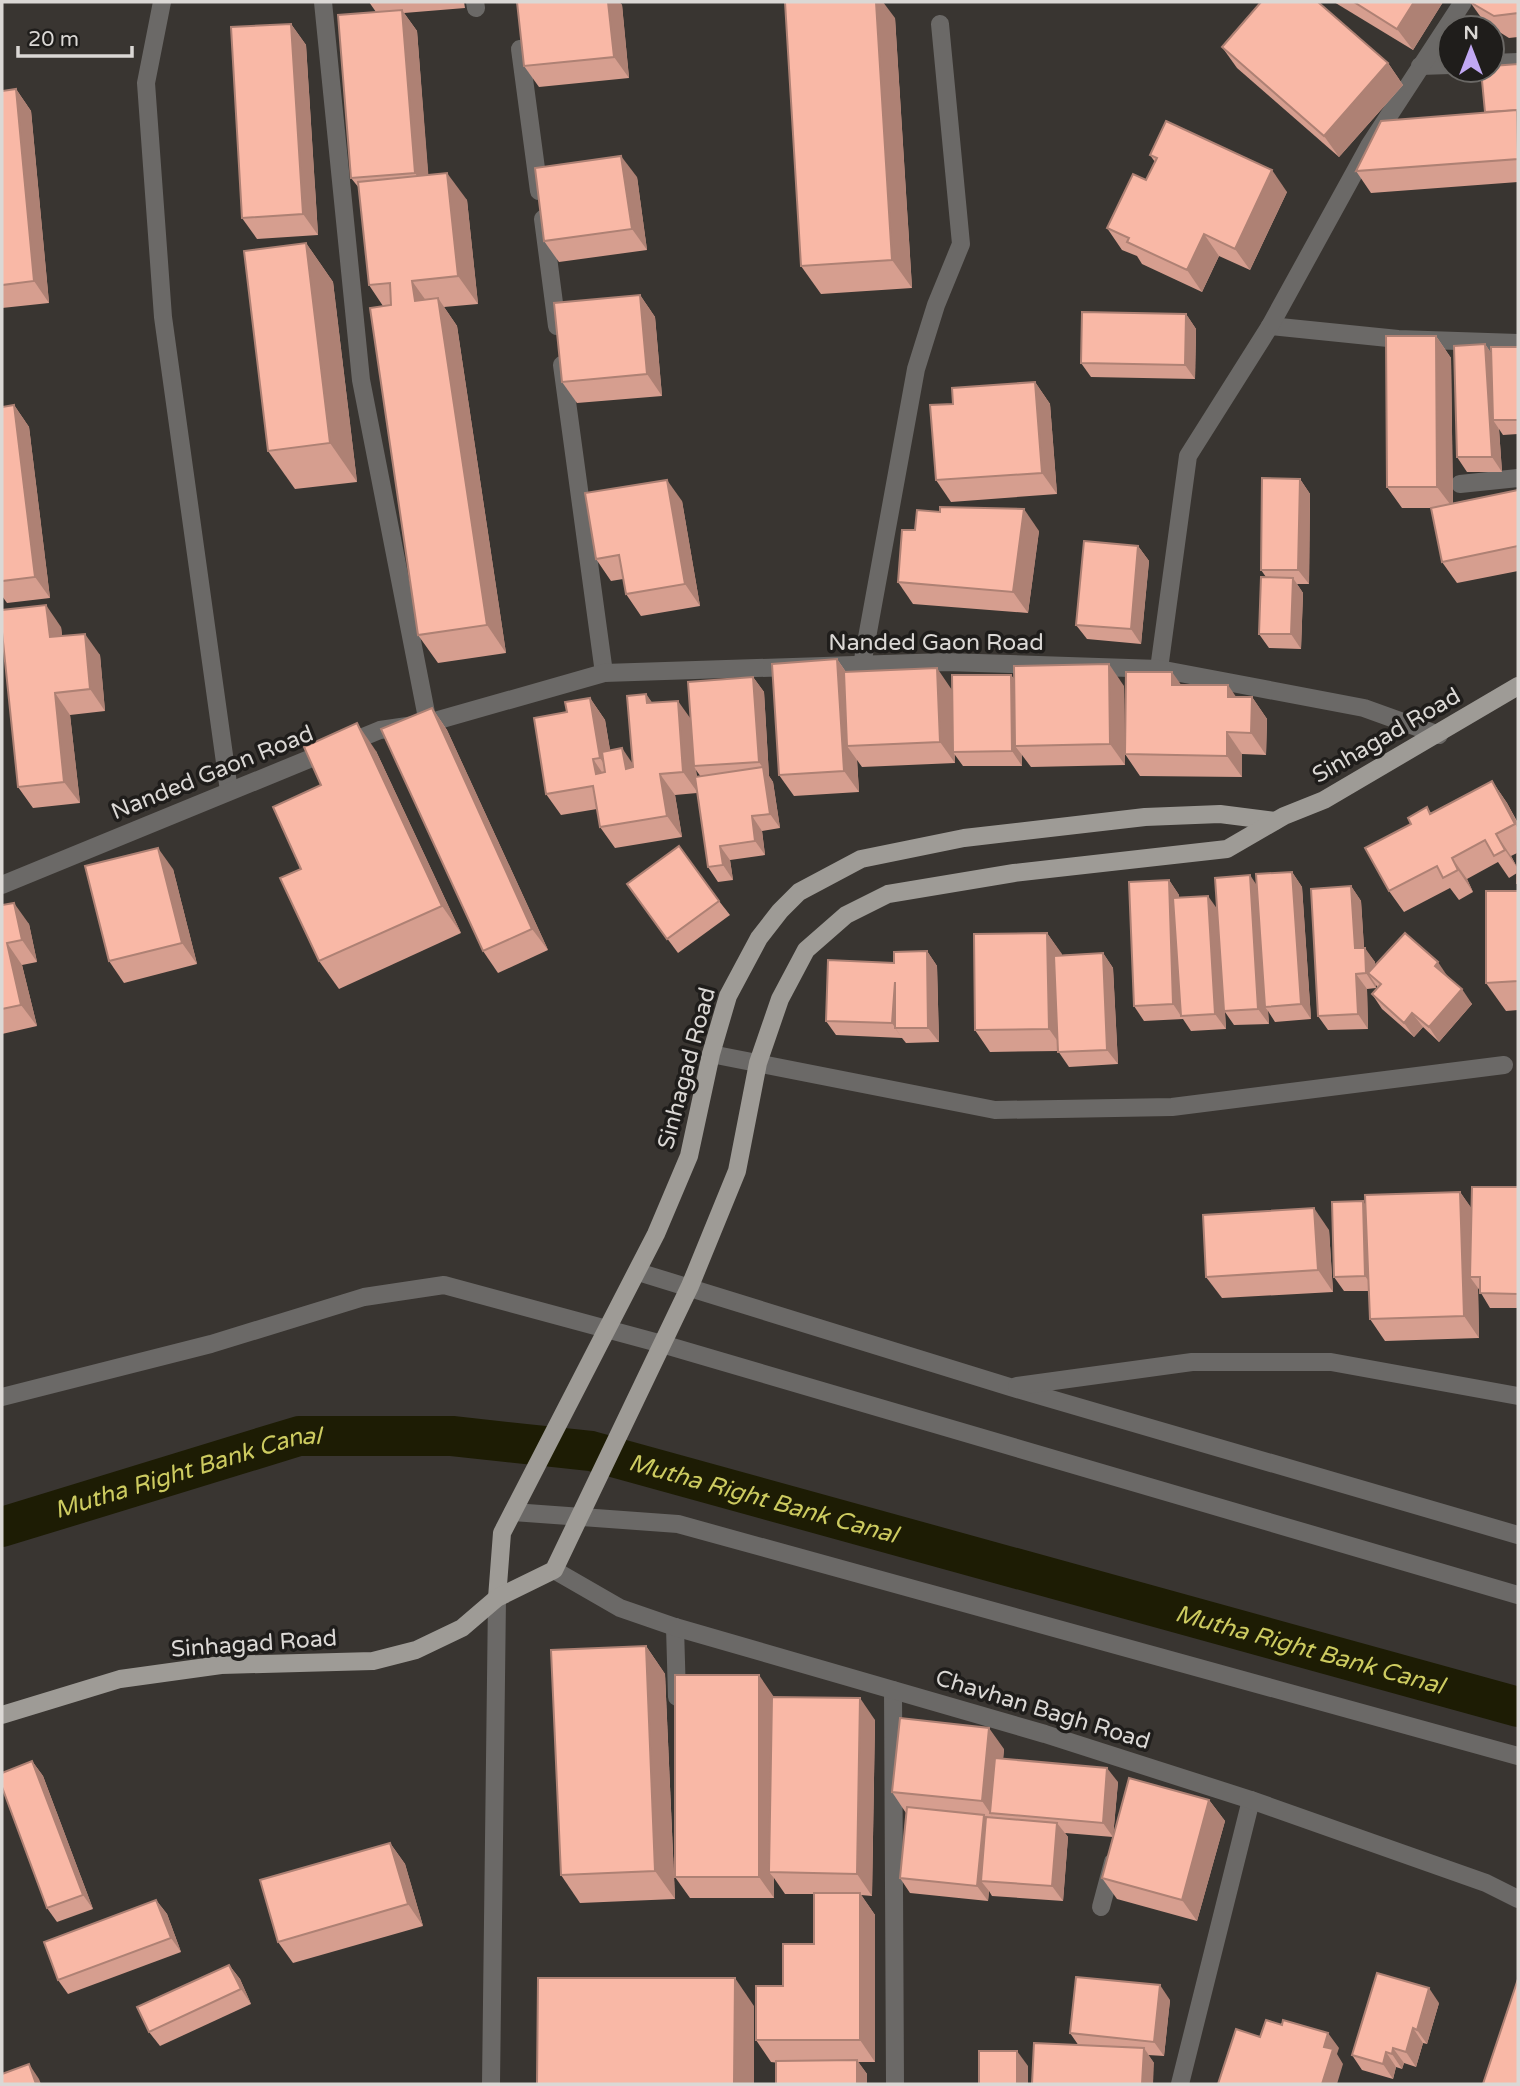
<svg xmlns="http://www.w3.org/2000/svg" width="1520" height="2086" viewBox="0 0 1520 2086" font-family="'Varela Round',sans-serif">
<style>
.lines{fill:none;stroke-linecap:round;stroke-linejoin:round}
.canal{stroke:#1d1c04;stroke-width:40}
.minor{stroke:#6b6967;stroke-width:18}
.tertiary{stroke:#6b6967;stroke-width:18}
.primary{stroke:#9e9b96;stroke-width:18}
.wall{fill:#d69e8f;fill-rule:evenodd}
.shaded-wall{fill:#ae8174}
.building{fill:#f9b8a6;stroke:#ae8174;stroke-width:2}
.labels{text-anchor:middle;stroke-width:7;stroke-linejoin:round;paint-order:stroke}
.street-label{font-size:23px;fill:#dbd8d5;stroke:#1f1d1b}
.water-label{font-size:24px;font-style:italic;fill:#cdcb60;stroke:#1f1d1b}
</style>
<rect width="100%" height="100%" fill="#393531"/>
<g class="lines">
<path class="canal" id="s1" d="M2,1527L299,1436H452L591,1451L1518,1707"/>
<g class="minor">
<polyline points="162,2 146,83 163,317 229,791"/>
<polyline points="323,2 361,380 428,723"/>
<polyline points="475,2 476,8"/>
<polyline points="520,49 539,191"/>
<polyline points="1492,63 1518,62"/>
<polyline points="1420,66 1450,65"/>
<polyline points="543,219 557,326"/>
<polyline points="1270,326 1398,339 1518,343"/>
<polyline points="562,365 604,673"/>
<polyline points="1460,484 1518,478"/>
<polyline points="862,665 916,369 936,305 961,244 940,24"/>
<polyline points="1159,669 1188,456 1270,326 1369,146 1463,2"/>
<polyline points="2,885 380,730 428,723 604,673 946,662 1159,669 1364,708 1439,735"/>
<polyline points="711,1054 995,1110 1172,1107 1504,1065"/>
<polyline points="638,1272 1010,1387 1518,1535"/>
<polyline points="1017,1386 1192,1362 1331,1362 1518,1396"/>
<polyline points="2,1397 211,1344 364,1297 444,1285 662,1344 1518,1595"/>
<polyline points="513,1512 678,1524 1518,1756"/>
<polyline points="675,1627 677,1697"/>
<polyline points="893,1690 895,2084"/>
<polyline points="1101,1907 1113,1862"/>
<polyline points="491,2084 497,1598"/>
<polyline points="1180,2084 1251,1800"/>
</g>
<polyline class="tertiary" points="554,1570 620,1608 675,1627 1045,1734 1251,1800 1486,1883 1518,1899"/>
<g class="primary">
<polyline points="497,1598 502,1533 656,1234 689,1156 711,1054 728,996 759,938 780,911 799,892 861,859 964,838 1145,817 1220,814 1275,821"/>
<polyline points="2,1715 120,1679 221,1665 373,1661 416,1650 462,1628 497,1598 554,1570 690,1286 737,1171 758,1063 780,999 806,950 846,915 888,894 1014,873 1227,849 1284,816 1324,800 1518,686"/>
</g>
</g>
<g class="wall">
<polygon points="369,2 464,2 465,8 404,13 417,31 428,175 467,200 478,304 444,307 457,326 506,653 438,663 418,635 383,306 369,285 359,188 351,178 376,12"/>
<polygon points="517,2 619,2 622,5 629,78 539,87 524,66"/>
<polygon points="1334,2 1443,2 1413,50"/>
<polygon points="1470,2 1518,2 1518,37 1509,38 1485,23"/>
<polygon points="895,18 912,288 821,294 801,266"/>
<polygon points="291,24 306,45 318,235 257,239 242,218"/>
<polygon points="1222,47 1388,63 1403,85 1339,157 1237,68"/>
<polygon points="1518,64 1518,182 1371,193 1356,171 1485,113"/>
<polygon points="16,89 31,111 49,303 2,308 2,91"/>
<polygon points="1150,155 1287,192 1250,270 1219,256 1202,292 1142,264 1137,256 1122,250 1107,228 1146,180 1155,162"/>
<polygon points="637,177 647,250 559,262 544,241"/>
<polygon points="306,243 333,282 357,482 295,489 268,451"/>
<polygon points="640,295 655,317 662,396 577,403 562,382"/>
<polygon points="1186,314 1196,329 1195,379 1091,377 1081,363"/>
<polygon points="1436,336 1451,358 1453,503 1518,490 1518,571 1457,583 1442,562 1431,508 1402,508 1387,487"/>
<polygon points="1485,344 1491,353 1518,347 1518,434 1503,435 1499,429 1502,472 1467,472 1457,457"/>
<polygon points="1035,382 1050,404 1057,494 951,502 936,480 953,404"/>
<polygon points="14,405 29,427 50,598 7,603 2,596 2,407"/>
<polygon points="1300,479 1310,494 1309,584 1297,584 1303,593 1301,649 1269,648 1259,634 1266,577 1261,570"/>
<polygon points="682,501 700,606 641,616 626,594 623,579 611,581 596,559"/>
<polygon points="915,530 1039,531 1028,613 913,604 898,582"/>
<polygon points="1138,546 1149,561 1141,644 1087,639 1076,625"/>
<polygon points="61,627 62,636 100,655 105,711 70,715 80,803 33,808 18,787"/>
<polygon points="837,659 846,672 952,690 1011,675 1014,679 1124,686 1125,765 1031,767 1022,755 1022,766 963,766 955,755 955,763 862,767 857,760 859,792 794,796 779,775"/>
<path d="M753,677L764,692L769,776L773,782L780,828L762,831L765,855L730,860L733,880L718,882L708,867L697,793L675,795L682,837L615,848L600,827L597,809L561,815L546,794L567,712L590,698L605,720L610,750L633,764L646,694L652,703L690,719ZM696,770L701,777H697Z"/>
<polygon points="1182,685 1236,697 1252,697 1267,719 1266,755 1242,754 1242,777 1140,776 1125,754"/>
<polygon points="432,708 447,730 548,950 498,973 483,951"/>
<polygon points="376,751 461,933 339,989 319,961 301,869 321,785"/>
<path d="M1492,781L1507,803L1518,823V885L1517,883V873L1509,878L1498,862L1467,879L1473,892L1459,900L1450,888L1404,912L1389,891L1411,824L1427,807L1431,813ZM1517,853V867L1511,856Z"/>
<polygon points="173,869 197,964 124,983 109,961"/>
<polygon points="1292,872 1302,887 1311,1019 1275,1022 1268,1011 1269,1024 1234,1025 1225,1012 1226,1029 1191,1031 1183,1019 1144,1021 1134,1006 1169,880 1179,895 1179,898 1217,909 1257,885"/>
<polygon points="1351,886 1361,901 1364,948 1375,962 1375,965 1448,977 1472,1004 1439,1042 1423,1027 1414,1037 1382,1009 1372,994 1378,988 1376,985 1376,988 1367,989 1368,1029 1328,1030 1318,1016"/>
<polygon points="1518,891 1518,1010 1506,1011 1486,983"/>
<polygon points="637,898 719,901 730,915 678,953"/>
<polygon points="2,905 29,924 37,962 22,965 37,1026 2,1034"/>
<polygon points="1047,933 1062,955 1103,953 1113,968 1118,1064 1069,1067 1058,1051 990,1052 975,1030"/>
<polygon points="927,951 937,966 939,1042 906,1043 902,1038 836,1035 826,1021 894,963"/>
<polygon points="1518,1187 1518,1308 1490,1308 1478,1288 1479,1338 1385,1341 1370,1319 1369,1291 1344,1291 1334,1277 1366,1204 1460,1192 1471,1208"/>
<polygon points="1329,1230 1333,1292 1222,1298 1206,1277"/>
<polygon points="646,1646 665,1674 675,1899 580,1903 561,1875"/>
<polygon points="774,1697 875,1720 872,1896 861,1895 875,1915 875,2062 858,2062 867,2074 771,2062 756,2040 783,1986 814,1944 814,1894 785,1894 774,1878 774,1898 690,1898 675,1877"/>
<polygon points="1004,1749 1003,1759 1118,1782 1113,1837 1065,1833 1068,1837 1063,1901 992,1896 989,1891 988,1901 910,1893 900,1878 906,1813 892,1792"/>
<polygon points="32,1761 43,1776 93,1909 57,1922 47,1908"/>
<polygon points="1209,1800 1225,1821 1197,1921 1117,1899 1102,1878"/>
<polygon points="390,1843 405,1864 423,1926 293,1963 278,1942"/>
<polygon points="156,1900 167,1914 181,1952 68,1994 58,1980"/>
<polygon points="229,1965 240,1979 251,2004 160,2046 149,2032"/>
<polygon points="1170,2000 1164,2056 1148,2055 1154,2063 1079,2046 1070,2033"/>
<polygon points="1439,2003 1427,2044 1423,2043 1416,2067 1404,2063 1402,2069 1396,2067 1393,2079 1362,2070 1352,2055"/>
</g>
<g class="shaded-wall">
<polygon points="608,2 619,2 622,5 629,78 614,57"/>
<polygon points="876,2 883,2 895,18 912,288 892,260"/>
<polygon points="1414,2 1443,2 1413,50 1397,29"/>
<polygon points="402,10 417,31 430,195 415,173"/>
<polygon points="291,24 306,45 318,235 303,214"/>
<polygon points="1388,63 1403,85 1339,157 1324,136"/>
<polygon points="16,89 31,111 49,303 34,281"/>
<polygon points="621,156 637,177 647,250 632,229"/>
<polygon points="1272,170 1287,192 1250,270 1235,249"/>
<polygon points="447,173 467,200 478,304 458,276"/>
<polygon points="1204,234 1219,256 1202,292 1187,270"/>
<polygon points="306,243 333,282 357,482 330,443"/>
<polygon points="412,281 432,309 415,301"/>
<polygon points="640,295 655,317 662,396 647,374"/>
<polygon points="438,298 457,326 506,653 487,625"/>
<polygon points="1186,314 1196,329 1195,379 1185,365"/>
<polygon points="1436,336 1451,358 1453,508 1437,487"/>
<polygon points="1485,344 1495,359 1493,420 1499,429 1502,472 1492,457"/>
<polygon points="1035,382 1050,404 1057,494 1042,473"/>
<polygon points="14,405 29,427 50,598 35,577"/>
<polygon points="1300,479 1310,494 1309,584 1298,570"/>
<polygon points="667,480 682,501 700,606 685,584"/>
<polygon points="1024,509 1039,531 1028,613 1013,592"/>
<polygon points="1138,546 1149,561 1141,644 1131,629"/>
<polygon points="1293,578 1303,593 1301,649 1291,634"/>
<polygon points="46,605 61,627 65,659 50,637"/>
<polygon points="85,634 100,655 105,711 90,689"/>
<polygon points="837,659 852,681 847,746 857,760 859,792 844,771"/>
<polygon points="1109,664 1124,686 1125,765 1110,744"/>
<polygon points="937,668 952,690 953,752 955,755 955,763 940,742"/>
<polygon points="1172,672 1187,693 1172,685"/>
<polygon points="1011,675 1022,690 1015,746 1022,755 1022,766 1012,751"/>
<polygon points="753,677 764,692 769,776 773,782 780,828 770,814 763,768 759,762"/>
<polygon points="1228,685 1243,707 1228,697"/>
<polygon points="55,693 70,715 80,803 64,782"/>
<polygon points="646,694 661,715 647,703"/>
<polygon points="1252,697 1267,719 1266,755 1251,733"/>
<polygon points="590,698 605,720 615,780 600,758"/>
<polygon points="678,701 693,722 694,766 696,770 698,793 683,772"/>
<polygon points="432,708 447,730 548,950 532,929"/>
<polygon points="357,723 376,751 461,933 442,906"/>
<polygon points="1227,732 1242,754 1242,777 1227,756"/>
<polygon points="622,748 637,770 626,769"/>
<polygon points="593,759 608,781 596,774"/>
<polygon points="660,774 675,795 682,837 667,816"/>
<polygon points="1492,781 1507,803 1518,824 1518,829"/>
<polygon points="752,816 762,831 765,855 755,841"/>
<polygon points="1496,834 1511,856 1518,869 1505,850"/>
<polygon points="720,846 730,860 733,880 723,865"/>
<polygon points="158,848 173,869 197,964 182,943"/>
<polygon points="1452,858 1467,879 1473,892 1458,870"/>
<polygon points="1292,872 1302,887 1311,1019 1301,1004"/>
<polygon points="1250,875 1260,890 1265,1007 1268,1011 1269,1024 1258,1009"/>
<polygon points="1169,880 1179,895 1183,1016 1181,1016 1173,1004"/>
<polygon points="1351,886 1361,901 1365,963 1355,948"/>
<polygon points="1208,896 1218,910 1226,1029 1215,1014"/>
<polygon points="14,903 29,924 37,962 22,940"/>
<polygon points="1047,933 1062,954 1064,1050 1049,1029"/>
<polygon points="7,943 22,965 37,1026 21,1005"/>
<polygon points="1365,948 1375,962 1376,980 1368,973 1376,985 1376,988 1366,973"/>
<polygon points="927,951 937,966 939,1042 928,1028"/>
<polygon points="1103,953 1113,968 1118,1064 1107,1050"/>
<polygon points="1438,962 1448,977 1445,980 1435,966"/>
<polygon points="1356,974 1367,989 1368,1029 1358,1014"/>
<polygon points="895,982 895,1028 902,1038 892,1023"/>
<polygon points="1462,989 1472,1004 1439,1042 1429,1027"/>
<polygon points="1412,1013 1423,1027 1414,1037 1404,1023"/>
<polygon points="1460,1192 1475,1213 1470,1277 1478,1288 1479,1338 1464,1316"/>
<polygon points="1363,1201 1374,1216 1376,1291 1365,1276"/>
<polygon points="1314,1208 1329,1230 1333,1292 1318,1270"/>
<polygon points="646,1646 665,1674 675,1899 655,1871"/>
<polygon points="759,1675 774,1697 769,1872 774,1878 774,1898 759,1877"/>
<polygon points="860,1698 875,1720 872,1896 857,1874"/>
<polygon points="989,1728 1004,1749 998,1814 990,1813 997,1823 982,1801"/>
<polygon points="32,1761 43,1776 93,1909 83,1895"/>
<polygon points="1107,1768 1118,1782 1113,1837 1103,1823"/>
<polygon points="1209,1800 1225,1821 1197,1921 1182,1900"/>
<polygon points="984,1815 995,1829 981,1881 989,1891 988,1901 977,1886"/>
<polygon points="1057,1823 1068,1837 1063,1901 1052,1886"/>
<polygon points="390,1843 405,1864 423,1926 408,1904"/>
<polygon points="860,1893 875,1915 875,2062 860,2040"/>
<polygon points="156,1900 167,1914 181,1952 171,1938"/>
<polygon points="229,1965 240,1979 251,2004 241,1989"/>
<polygon points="735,1978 754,2006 754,2084 734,2084"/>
<polygon points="1160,1985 1170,2000 1164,2056 1154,2042"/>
<polygon points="1429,1988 1439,2003 1427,2044 1417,2030"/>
<polygon points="1413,2028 1423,2043 1416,2067 1406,2052"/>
<polygon points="1328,2033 1339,2048 1337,2054 1343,2064 1337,2084 1322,2084 1324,2047"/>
<polygon points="1144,2048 1154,2063 1153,2084 1142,2084"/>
<polygon points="1393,2048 1404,2063 1402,2069 1392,2054"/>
<polygon points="1017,2051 1028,2066 1028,2084 1017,2084"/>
<polygon points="1386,2052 1396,2067 1393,2079 1383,2064"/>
<polygon points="857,2060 867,2074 867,2084 857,2084"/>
<polygon points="29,2064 39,2079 41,2084 36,2084"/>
</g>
<g class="building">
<polygon points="517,2 608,2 614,57 524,66"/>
<polygon points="785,2 876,2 892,260 801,266"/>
<polygon points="1261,2 1318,2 1388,63 1324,136 1222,47"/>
<polygon points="1354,2 1414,2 1397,29"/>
<polygon points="1470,2 1518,2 1518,13 1494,16"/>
<polygon points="402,10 415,173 351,178 338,15"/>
<polygon points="291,24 303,214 242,218 231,27"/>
<polygon points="1518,64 1518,110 1485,112 1481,70 1492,70 1492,66"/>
<polygon points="16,89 34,281 2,285 2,91"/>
<polygon points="1517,110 1518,159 1356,171 1381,121"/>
<polygon points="1166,121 1272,170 1235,249 1204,234 1187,270 1127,242 1129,238 1107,228 1133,174 1146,180 1157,158 1150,155"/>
<polygon points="621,156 632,229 544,241 535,168"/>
<polygon points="447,173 458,276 412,281 415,301 438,298 487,625 418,635 370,308 391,305 390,283 369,285 358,182"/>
<polygon points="306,243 330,443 268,451 244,251"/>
<polygon points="640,295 647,374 562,382 554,303"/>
<polygon points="1082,312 1186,314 1185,365 1081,363"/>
<polygon points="1386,336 1436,336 1437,487 1387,487"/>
<polygon points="1485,344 1492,457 1457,457 1454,346"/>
<polygon points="1491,347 1518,347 1518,420 1493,420"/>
<polygon points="1035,382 1042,473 936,480 930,405 953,404 952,388"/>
<polygon points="14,405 35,577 2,581 2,407"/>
<polygon points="1262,478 1300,479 1298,570 1261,570"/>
<polygon points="667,480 685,584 626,594 619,555 596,559 585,493"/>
<polygon points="1518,490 1518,546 1442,562 1431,508"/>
<polygon points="940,507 1024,509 1013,592 898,582 902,530 915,530 917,510 940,512"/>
<polygon points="1084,541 1138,546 1131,629 1076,625"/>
<polygon points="1261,577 1293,578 1291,634 1259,634"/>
<polygon points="46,605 50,637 85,634 90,689 55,693 64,782 18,787 2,632 2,610"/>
<polygon points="837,659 844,771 779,775 772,664"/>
<polygon points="1109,664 1110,744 1015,746 1014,666"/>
<polygon points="937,668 940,742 847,746 844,672"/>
<polygon points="1126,672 1172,672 1172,685 1228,685 1228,697 1252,697 1251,733 1227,732 1227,756 1125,754"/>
<polygon points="952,675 1011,675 1012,751 953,752"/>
<polygon points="753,677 759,762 694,766 688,682"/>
<polygon points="646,694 647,703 678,701 683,772 660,774 667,816 600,827 593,786 546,794 534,718 567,712 565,702 590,698 600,758 593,759 596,774 605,772 602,752 622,748 626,769 633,767 627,696"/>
<polygon points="432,708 532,929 483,951 381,729"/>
<polygon points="357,723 442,906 319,961 280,878 301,869 273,807 321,785 304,747"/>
<polygon points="763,767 770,814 752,816 755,841 720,846 723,865 708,867 695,777"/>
<polygon points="1492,781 1515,824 1496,834 1505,850 1494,856 1485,840 1452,858 1458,870 1443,878 1437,866 1389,891 1365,848 1411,824 1408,818 1427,807 1430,814"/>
<polygon points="1518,823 1518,883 1517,883"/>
<polygon points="679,846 719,901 667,939 627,884"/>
<polygon points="158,848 182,943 109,961 85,866"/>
<polygon points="1292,872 1301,1004 1265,1007 1256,874"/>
<polygon points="1250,875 1258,1009 1224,1011 1215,878"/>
<polygon points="1169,880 1173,1004 1134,1006 1129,882"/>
<polygon points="1351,886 1355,948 1365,948 1366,973 1356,974 1358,1014 1318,1016 1311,889"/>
<polygon points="1486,891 1518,891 1518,981 1486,983"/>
<polygon points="1208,896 1215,1014 1181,1016 1173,898"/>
<polygon points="14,903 22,940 7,943 21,1005 2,1009 2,905"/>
<polygon points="1047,933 1049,1029 975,1030 974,934"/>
<polygon points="1405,933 1438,962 1435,966 1462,989 1429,1027 1412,1013 1404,1023 1372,994 1381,984 1368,973"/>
<polygon points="927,951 928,1028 895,1028 895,982 892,1023 826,1021 828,960 894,963 894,952"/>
<polygon points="1103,953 1107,1050 1058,1052 1054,956"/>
<polygon points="1472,1187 1518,1187 1518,1294 1480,1293 1480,1277 1470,1277"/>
<polygon points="1460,1192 1464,1316 1370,1319 1365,1195"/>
<polygon points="1363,1201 1365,1276 1334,1277 1332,1202"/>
<polygon points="1314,1208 1318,1270 1206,1277 1203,1215"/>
<polygon points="646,1646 655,1871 561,1875 551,1650"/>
<rect x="675" y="1675" width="84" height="202"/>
<polygon points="772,1697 860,1698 857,1874 769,1872"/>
<polygon points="900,1718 989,1728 982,1801 892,1792"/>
<polygon points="995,1758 1107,1768 1103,1823 990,1813"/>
<polygon points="32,1761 83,1895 47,1908 2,1787 2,1773"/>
<polygon points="1129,1778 1209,1800 1182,1900 1102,1878"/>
<polygon points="907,1807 984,1815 977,1886 900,1878"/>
<polygon points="986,1817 1057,1823 1052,1886 981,1881"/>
<polygon points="390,1843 408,1904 278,1942 260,1880"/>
<polygon points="814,1893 860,1893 860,2040 756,2040 756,1986 783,1986 783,1944 814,1944"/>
<polygon points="156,1900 171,1938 58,1980 44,1942"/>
<polygon points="229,1965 241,1989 149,2032 137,2007"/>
<polygon points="1377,1973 1429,1988 1417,2030 1413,2028 1406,2052 1393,2048 1392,2054 1386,2052 1383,2064 1352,2055"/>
<polygon points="1076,1977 1160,1985 1154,2042 1070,2033"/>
<polygon points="538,1978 735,1978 734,2084 537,2084"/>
<polygon points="1518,1979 1518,2084 1483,2084"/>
<polygon points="1266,2020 1282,2025 1283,2020 1328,2033 1324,2047 1333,2049 1322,2084 1218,2084 1236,2029 1260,2037"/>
<polygon points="1034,2043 1144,2048 1142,2084 1032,2084"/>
<rect x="979" y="2051" width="38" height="33"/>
<polygon points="857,2060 857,2084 776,2084 776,2061"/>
<polygon points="29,2064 36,2084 2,2084 2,2074"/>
</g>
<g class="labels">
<g class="street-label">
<text x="936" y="650">Nanded Gaon Road</text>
<text transform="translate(1386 735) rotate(-30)" y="8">Sinhagad Road</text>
<text transform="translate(212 772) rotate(-22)" y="8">Nanded Gaon Road</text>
<text transform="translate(686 1068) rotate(-75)" y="8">Sinhagad Road</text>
<text transform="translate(254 1643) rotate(-4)" y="8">Sinhagad Road</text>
<text transform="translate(1043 1709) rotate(17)" y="8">Chavhan Bagh Road</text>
</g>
<g class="water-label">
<text dy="8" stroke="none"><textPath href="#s1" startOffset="194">Mutha Right Bank Canal</textPath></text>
<text dy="8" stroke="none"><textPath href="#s1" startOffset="782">Mutha Right Bank Canal</textPath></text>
<text dy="8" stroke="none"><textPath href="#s1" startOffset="1349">Mutha Right Bank Canal</textPath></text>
</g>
</g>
<rect width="1520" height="2086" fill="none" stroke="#dbd8d5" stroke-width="7"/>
<g transform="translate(1471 49)"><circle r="33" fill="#1f1d1b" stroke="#6a6865" stroke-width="2"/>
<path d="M0-5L12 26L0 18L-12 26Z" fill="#c1a8f3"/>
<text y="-10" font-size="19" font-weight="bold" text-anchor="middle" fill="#dbd8d5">N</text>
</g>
<path d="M18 46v10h114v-10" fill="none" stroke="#dbd8d5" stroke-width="3.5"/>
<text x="28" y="46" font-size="21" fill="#dbd8d5" stroke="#1f1d1b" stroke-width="5" paint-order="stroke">20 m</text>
</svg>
